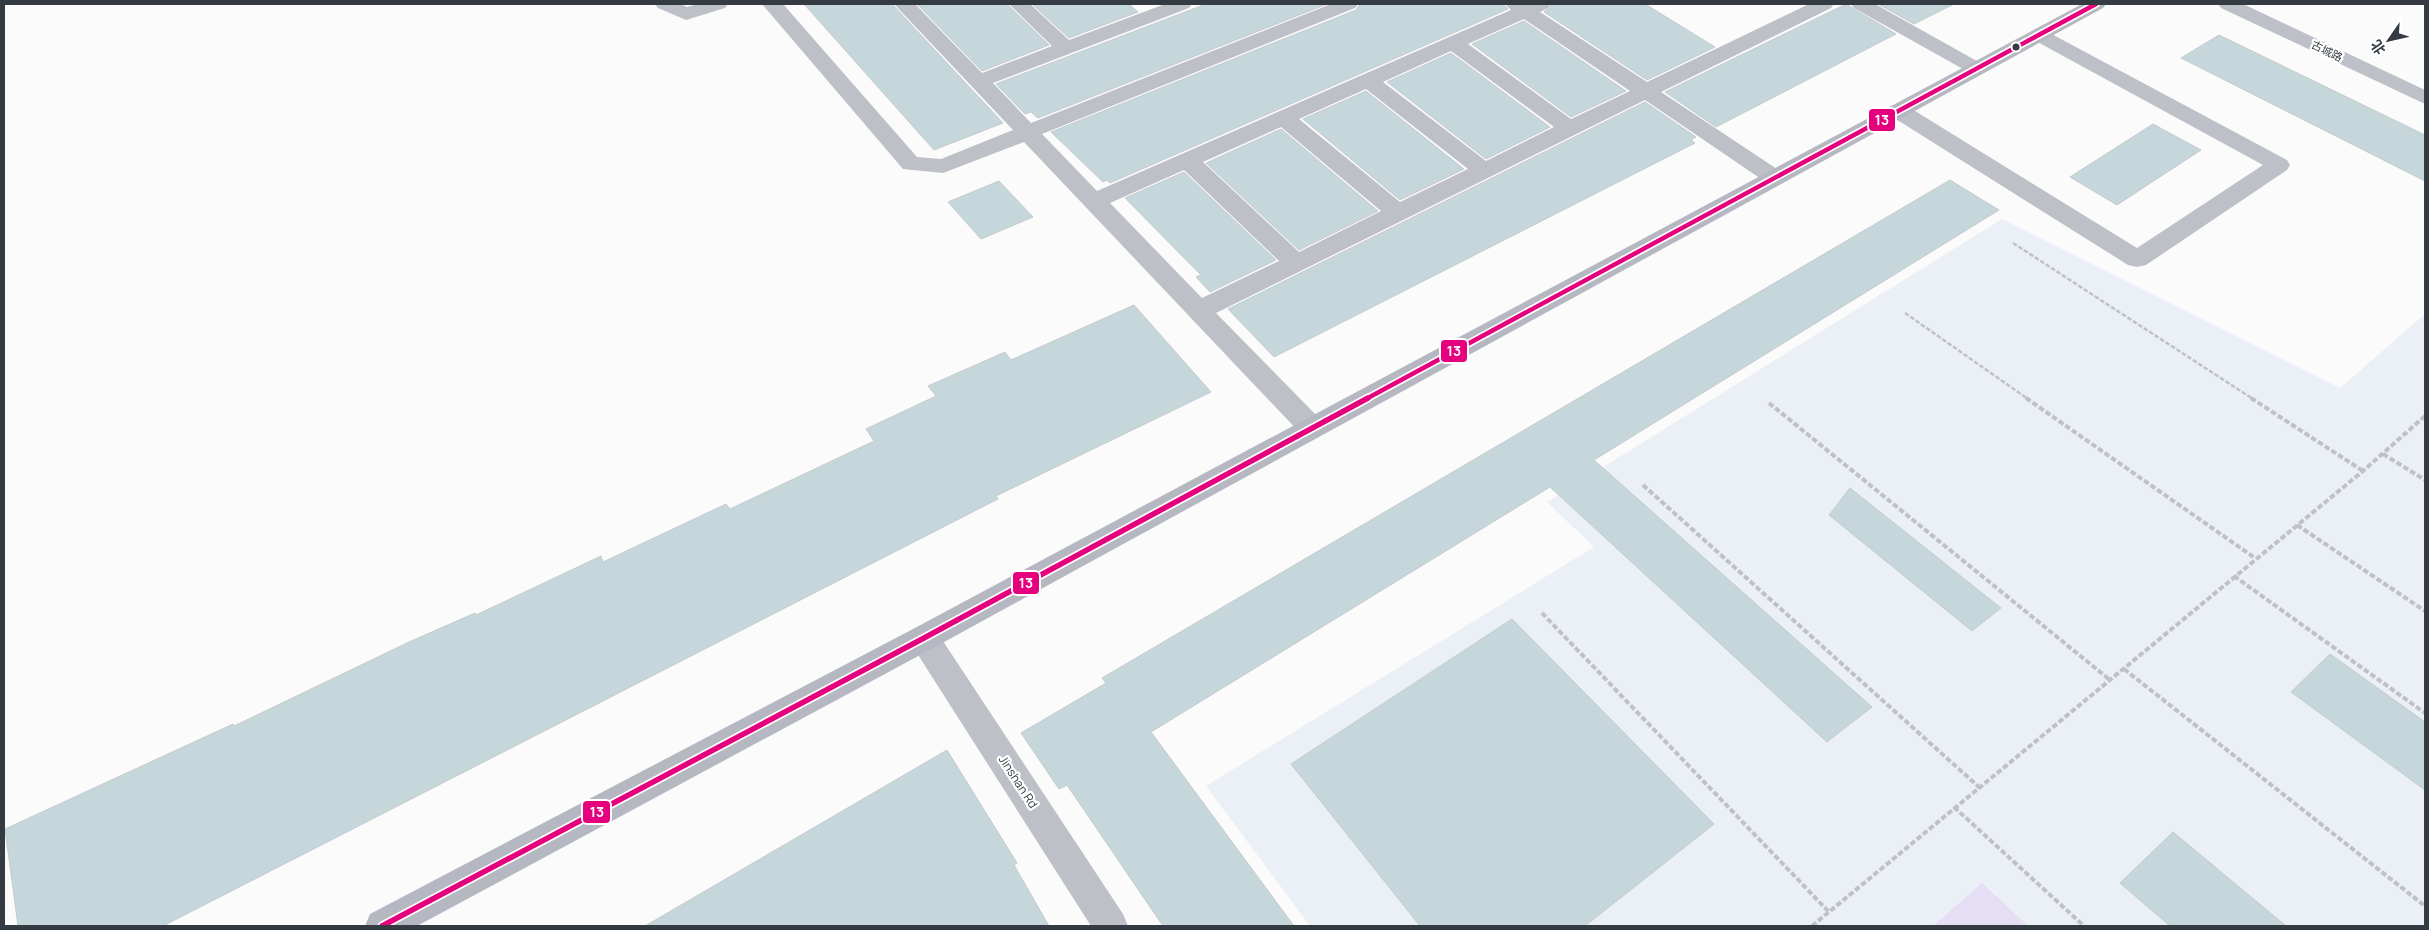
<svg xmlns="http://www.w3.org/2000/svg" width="2429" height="930" viewBox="0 0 2429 930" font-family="Manrope,'Noto Sans SC',sans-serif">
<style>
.built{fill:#eaf0f6}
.green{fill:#e6def4}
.building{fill:#c6d7db;stroke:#c5cacb}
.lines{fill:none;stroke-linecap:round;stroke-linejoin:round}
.path-far1{stroke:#bfc1c6;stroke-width:2.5;stroke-dasharray:4.5 2;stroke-linecap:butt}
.path{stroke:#bfc1c6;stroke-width:4;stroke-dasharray:5.5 2.5;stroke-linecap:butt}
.minor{fill:#bec0c8;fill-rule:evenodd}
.major{fill:#b5b8c0;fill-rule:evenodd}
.bus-1-far1-casing{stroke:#fff;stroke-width:8}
.bus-1-casing{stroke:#fff;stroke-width:9}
.bus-1-far1{stroke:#e5007d;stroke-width:4.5}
.bus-1{stroke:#e5007d;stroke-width:5.5}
.bus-dot{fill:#343b42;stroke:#fff;stroke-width:2}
.labels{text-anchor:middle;stroke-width:4.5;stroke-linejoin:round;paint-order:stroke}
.far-street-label{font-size:11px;fill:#343b42;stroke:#fff}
.street-label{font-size:12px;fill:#343b42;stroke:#fff}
.line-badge{stroke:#fff;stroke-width:2}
.badge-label{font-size:14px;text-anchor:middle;font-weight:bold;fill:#fff}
</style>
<rect width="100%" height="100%" fill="#fbfbfb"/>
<polygon class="built" points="2002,219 2340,388 2425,314 2425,926 1310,926 1206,786 1594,547 1547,502"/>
<polygon class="green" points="1982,883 2028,926 1933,926"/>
<g class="building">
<polygon points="804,4 892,4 1003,123 934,150"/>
<polygon points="917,4 1007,4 1049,45 982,71"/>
<polygon points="1032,4 1129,4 1138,12 1069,38"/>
<polygon points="1206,4 1327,4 1038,118 1031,112 1025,114 996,84"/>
<polygon points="1360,4 1503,4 1508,9 1110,183 1107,180 1103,182 1051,132 1356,10"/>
<polygon points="1553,4 1645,4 1715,47 1647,80 1544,12"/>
<polygon points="1846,4 1896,34 1716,127 1665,92"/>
<polygon points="1878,4 1954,4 1914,24"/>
<polygon points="1524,21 1626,91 1571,117 1472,44"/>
<polygon points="2219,35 2425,135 2425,181 2181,58"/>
<polygon points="1451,53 1550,127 1486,159 1387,82"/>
<polygon points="1366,91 1464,169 1400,200 1303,119"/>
<polygon points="1645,102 1696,137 1691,140 1695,143 1274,357 1228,309"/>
<polygon points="2153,124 2201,150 2117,205 2070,177"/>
<polygon points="1281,129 1378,211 1299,250 1206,163"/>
<polygon points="1184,172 1276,260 1210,292 1196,277 1201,275 1125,198"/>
<polygon points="1950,180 1999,210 1594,460 1872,707 1827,742 1550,487 1151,732 1294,926 1163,926 1067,785 1059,789 1021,733 1106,683 1102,678"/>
<polygon points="999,181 1033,217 981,239 948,202"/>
<polygon points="1134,305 1211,392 996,496 998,499 163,926 18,926 5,829 233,724 234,726 409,642 475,613 476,615 601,556 603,562 726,504 730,509 874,441 866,429 936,396 928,386 1005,352 1011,360"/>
<polygon points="1850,488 2001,608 1972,631 1829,515"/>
<polygon points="1512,619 1714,824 1585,926 1420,926 1291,764"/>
<polygon points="2330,654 2425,722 2425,790 2291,692"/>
<polygon points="947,750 1017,863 1014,865 1049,926 645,926"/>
<polygon points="2173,832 2286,926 2170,926 2120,883"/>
</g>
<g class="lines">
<g class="path-far1">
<polyline points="2013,243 2253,399"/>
<polyline points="1905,313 2028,399"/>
</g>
<g class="path">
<polyline points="2026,398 2255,558"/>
<polyline points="2251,398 2363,471"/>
<polyline points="1769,403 2110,680"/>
<polyline points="2383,454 2425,480"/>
<polyline points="1643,485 1980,788"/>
<polyline points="2297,525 2425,611"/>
<polyline points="2234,576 2425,713"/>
<polyline points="1542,613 1829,912"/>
<polyline points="2124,669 2425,906"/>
<polyline points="1954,807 2084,926"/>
<polyline points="1812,926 2363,471 2425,416"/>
</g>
<g class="minor">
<polygon points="655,4 680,4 687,7 698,4 728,4 725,8 686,20 658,8"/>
<path d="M762,4H783L917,157L941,159L1013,130L894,4H915L982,73L1052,46L1009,4H1030L1069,40L1165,4H1192L1189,8L993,83L1031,123L1331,4H1358L1355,8L1042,134L1097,191L1511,10L1505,4H1551L1548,8L1540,12L1647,82L1809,4H1834L1831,8L1661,92L1783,173L1786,178L1783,183L1775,185L1767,183L1645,100L1216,313L1322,421L1325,428L1322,435L1312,438L1302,435L1024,142L943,173L903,169ZM1524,19L1630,91L1571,119L1468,44ZM1451,51L1554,127L1486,161L1383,82ZM1366,89L1468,169L1400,202L1299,119ZM1281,127L1381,211L1299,252L1203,162ZM1184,170L1279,261L1202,298L1110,203Z"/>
<polygon points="1851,4 1875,4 1984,65 1987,69 1984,73 1977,75 1970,73 1854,8"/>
<polygon points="2218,4 2243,4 2425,90 2425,104 2221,8"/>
<polygon points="2039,29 2046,31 2287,160 2290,165 2287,170 2146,265 2137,267 2128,265 1891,116 1888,111 1891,106 1899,104 1907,106 2137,248 2263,165 2032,39 2029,35 2032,31"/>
<polygon points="924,625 935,629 1123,914 1128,926 1091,926 913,647 909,638 913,629"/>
</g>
<polygon class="major" points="2082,4 2106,4 2103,8 935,647 417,926 365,926 370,914 913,629"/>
<defs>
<polyline id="bus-1-far1" points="1366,399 2096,4"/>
<polyline id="bus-1" points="382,926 924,638 1368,398"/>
</defs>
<use href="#bus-1-far1" class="bus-1-far1-casing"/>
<use href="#bus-1" class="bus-1-casing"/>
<use href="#bus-1-far1" class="bus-1-far1"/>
<use href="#bus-1" class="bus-1"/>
</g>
<circle class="bus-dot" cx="2016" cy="47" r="4.5"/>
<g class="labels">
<g class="far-street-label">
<text transform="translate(2327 51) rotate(26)" y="4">古城路</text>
</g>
<g class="street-label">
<text transform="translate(1018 782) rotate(57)" y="4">Jinshan Rd</text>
</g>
</g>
<g class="line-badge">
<rect x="1868" y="108" width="28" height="24" rx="5" fill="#e5007d"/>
<rect x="1440" y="339" width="28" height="24" rx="5" fill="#e5007d"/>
<rect x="1012" y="571" width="28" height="24" rx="5" fill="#e5007d"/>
<rect x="582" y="800" width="29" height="24" rx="5" fill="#e5007d"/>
</g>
<g class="badge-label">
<text x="1882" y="125">13</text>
<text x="1454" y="356">13</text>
<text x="1026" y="588">13</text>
<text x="597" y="817">13</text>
</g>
<rect width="2429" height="930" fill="none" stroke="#343b42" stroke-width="10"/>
<g transform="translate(2389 40) rotate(236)" stroke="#ffffff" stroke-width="4" paint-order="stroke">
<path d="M0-4L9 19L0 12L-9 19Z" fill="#343b42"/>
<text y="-8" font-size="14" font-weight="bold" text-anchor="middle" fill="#343b42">北</text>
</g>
</svg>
